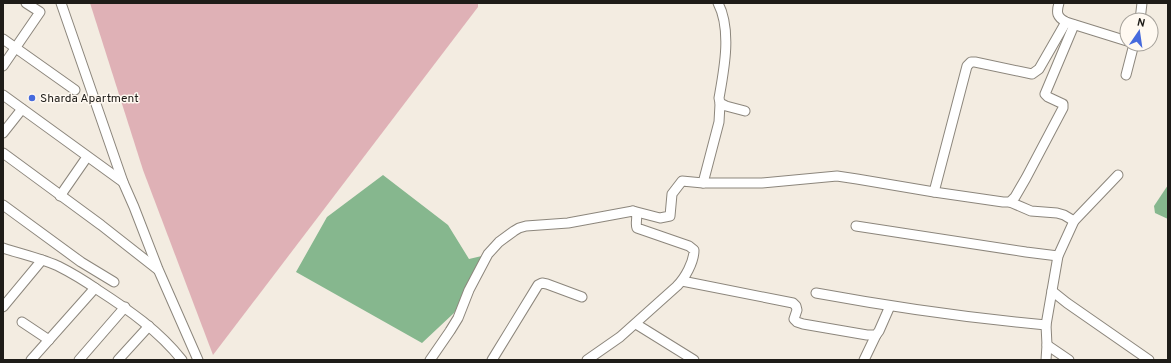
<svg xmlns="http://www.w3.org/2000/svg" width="1171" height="363" viewBox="0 0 1171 363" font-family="Overpass,sans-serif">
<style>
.green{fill:#dfb1b6}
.water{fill:#86b78e}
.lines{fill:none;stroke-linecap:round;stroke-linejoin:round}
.minor-casing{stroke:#8c867c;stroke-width:11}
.minor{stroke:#fff;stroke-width:9}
.poi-dot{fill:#466add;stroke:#fff9f1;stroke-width:1.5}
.labels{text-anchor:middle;stroke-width:3;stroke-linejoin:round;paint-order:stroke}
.poi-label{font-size:12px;fill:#1e1c18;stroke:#fff9f1;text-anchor:start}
</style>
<rect width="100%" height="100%" fill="#f3ece1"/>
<polygon class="green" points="90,3 478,3 478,7 213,355 143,170"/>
<g class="water">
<polygon points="383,175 448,225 469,259 486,255 487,259 454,313 422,343 296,272 327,217"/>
<polygon points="1168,185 1168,219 1155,213 1154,206"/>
</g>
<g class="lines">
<defs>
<g id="minor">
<polyline points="61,3 123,182 134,207 158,269 198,360"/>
<path d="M718,3C732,30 724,70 719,98L720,103L726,106L745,111"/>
<path d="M1059,3C1056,13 1057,17 1066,22L1127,41"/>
<polyline points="1140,20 1142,3"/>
<polyline points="3,39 75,90"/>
<polyline points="3,66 40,12 26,3"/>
<polyline points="1126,75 1134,44"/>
<polyline points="3,95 123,182"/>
<polyline points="3,133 22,109"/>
<polyline points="3,153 101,225 157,269"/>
<polyline points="703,183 719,122 720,104"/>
<polyline points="934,192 967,66 971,62 975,62 1032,74 1039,69 1066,22"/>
<polyline points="60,196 87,157"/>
<polyline points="1010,202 1031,211 1057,213 1064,215 1074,221"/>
<polyline points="3,205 81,262 114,282"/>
<polyline points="633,211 660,218 670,216 672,194 682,181 703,183 762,183 837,176 857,179 934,192 1003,202 1010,202 1015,197 1026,178 1063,108 1063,104 1048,97 1045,94 1074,25"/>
<polyline points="856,226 1026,252 1058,256"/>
<path d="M3,248C21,254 40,258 58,266C72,273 85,281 98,290C129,310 159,331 182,360"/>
<polyline points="682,281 793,303 796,306 797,310 794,319 797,322 803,324 867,335 876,335 879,331 890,306"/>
<polyline points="1052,291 1067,303 1149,360"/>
<path d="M816,293C892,307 969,318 1046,325"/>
<polyline points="3,307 42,260"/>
<polyline points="22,322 49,340"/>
<polyline points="636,324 694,360"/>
<polyline points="1047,345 1069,360"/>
<polyline points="31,360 95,288"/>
<polyline points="79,360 125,307"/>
<polyline points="118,360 149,326"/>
<path d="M430,360L450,331L458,318L469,290L488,254L499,242L514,231L519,228L526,226L568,223L633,211L636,213C638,218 635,223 637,228L689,246L694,250C694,262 685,278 677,286L620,337L587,360"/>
<polyline points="492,360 538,285 542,283 547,284 582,297"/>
<polyline points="864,360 876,335"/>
<polyline points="1046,360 1047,345 1046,325 1058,256 1074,221 1118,175"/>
</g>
</defs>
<use href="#minor" class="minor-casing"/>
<use href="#minor" class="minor"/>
</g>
<circle class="poi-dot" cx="32" cy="98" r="4"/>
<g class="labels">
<g class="poi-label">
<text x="40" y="102">Sharda Apartment</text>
</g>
</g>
<rect width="1171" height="363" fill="none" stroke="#1e1c18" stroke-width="8"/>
<g transform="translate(1139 32) rotate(13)"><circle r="19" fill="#fff9f1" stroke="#a5a19a"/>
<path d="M0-3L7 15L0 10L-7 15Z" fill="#466add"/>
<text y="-6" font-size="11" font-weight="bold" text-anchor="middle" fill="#1e1c18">N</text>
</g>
</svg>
